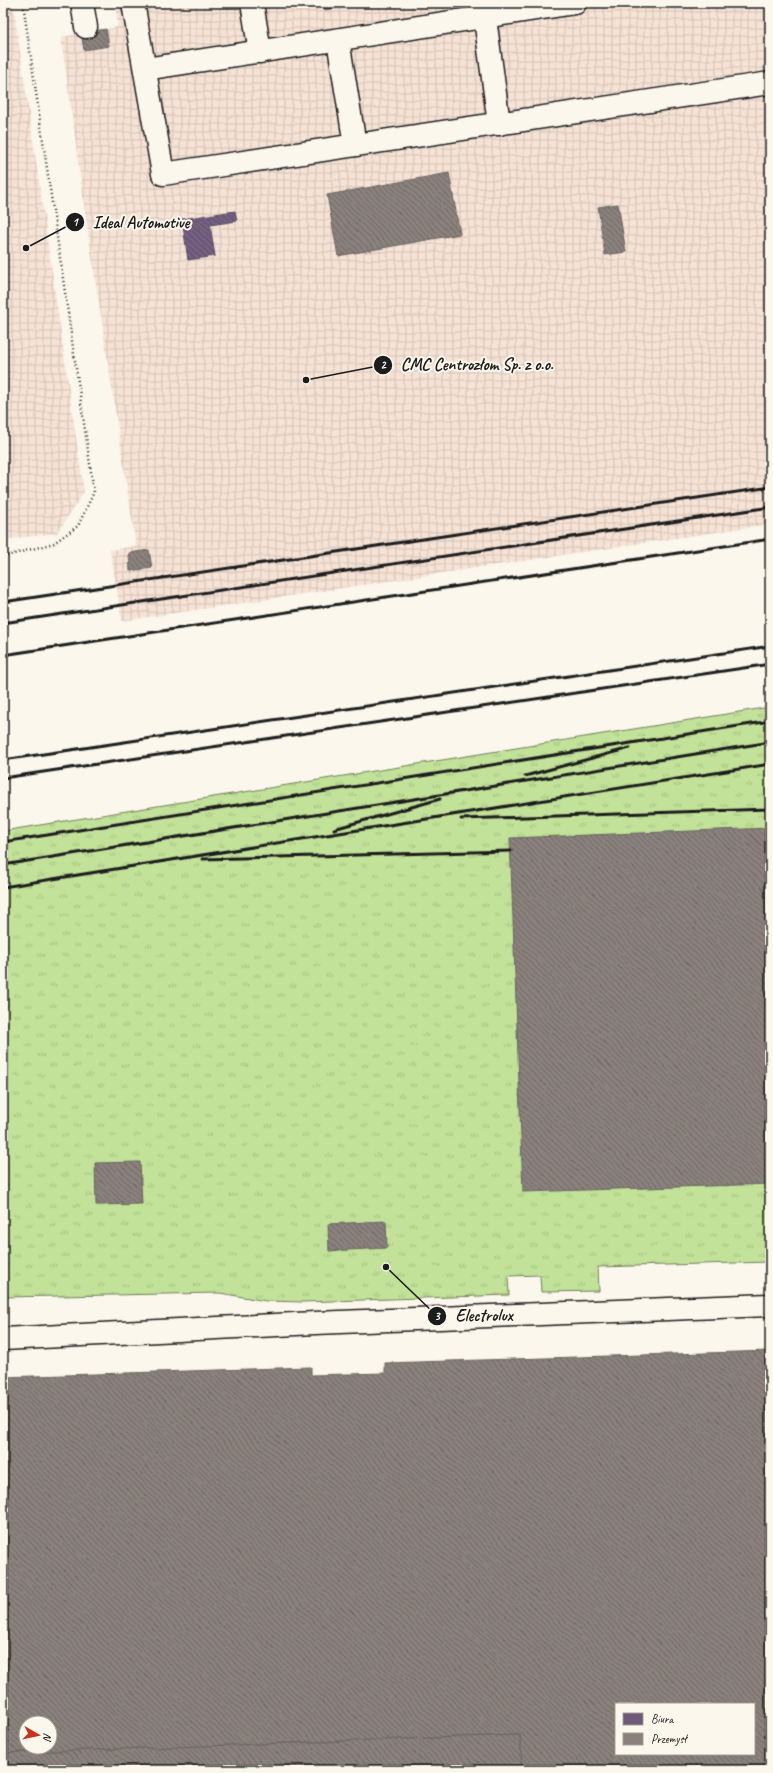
<svg xmlns="http://www.w3.org/2000/svg" width="773" height="1773" viewBox="0 0 773 1773" font-family="Caveat,sans-serif">
<style>
.industrial{fill:url(#industrial-grid)}
.grass{fill:url(#grass-tufts);stroke:#6f7e5a}
.offices{fill:url(#offices-back-hatch);stroke:#55475e}
.industry{fill:url(#industry-back-hatch);stroke:#69635f;fill-rule:evenodd}
.lines{fill:none;stroke-linecap:round;stroke-linejoin:round}
.minor-casing{stroke:#1c1c1c;stroke-width:25}
.path{stroke:#1c1c1c;stroke-width:2.5;stroke-dasharray:1 3;stroke-linecap:butt}
.minor{stroke:#fbf7ec;stroke-width:22}
.rail{stroke:#1c1c1c;stroke-width:3}
.leader{fill:none;stroke:#1c1c1c;stroke-width:1.5}
.callout-dot{fill:#1c1c1c;stroke:#fbf7ec;stroke-width:1.5}
.mark-label{font-size:12px;text-anchor:middle;font-weight:bold;fill:#fff}
.callout-label{font-size:17px;text-anchor:middle;font-weight:bold;fill:#1c1c1c;stroke:#fbf7ec;stroke-width:4;stroke-linejoin:round;paint-order:stroke}
</style>
<defs>
<pattern id="industrial-grid" width="8" height="8" patternUnits="userSpaceOnUse"><rect width="8" height="8" fill="#f6e3d6"/><path d="M0 4h8M4 0v8" fill="none" stroke="#d2c2b7"/></pattern>
<pattern id="grass-tufts" width="24" height="20" patternUnits="userSpaceOnUse"><rect width="24" height="20" fill="#c2e199"/><path d="M3 7l-1-3M5 7V3M7 7l1-3M15 17l-1-3M17 17v-4M19 17l1-3" fill="none" stroke="#a6c083"/></pattern>
<pattern id="offices-back-hatch" width="6" height="6" patternUnits="userSpaceOnUse"><rect width="6" height="6" fill="#6d597a"/><path d="M-1 5l2 2M0 0l6 6M5-1l2 2" fill="none" stroke="#80728a"/></pattern>
<pattern id="industry-back-hatch" width="6" height="6" patternUnits="userSpaceOnUse"><rect width="6" height="6" fill="#8a817c"/><path d="M-1 5l2 2M0 0l6 6M5-1l2 2" fill="none" stroke="#706965"/></pattern>
</defs>
<rect width="100%" height="100%" fill="#fbf7ec"/>
<filter id="ink" filterUnits="userSpaceOnUse"><feTurbulence type="fractalNoise" baseFrequency=".025" numOctaves="2"/><feDisplacementMap in="SourceGraphic" scale="8" xChannelSelector="R" yChannelSelector="G"/><feConvolveMatrix kernelMatrix="1 2 1 2 8 2 1 2 1" color-interpolation-filters="sRGB"/></filter>
<g filter="url(#ink)">
<g class="industrial">
<polygon points="3,3 13,3 84,492 57,533 3,540"/>
<polygon points="115,3 770,3 770,524 122,621 110,550 136,546 85,212 61,37 118,27"/>
</g>
<polygon class="grass" points="770,707 770,1262 598,1267 599,1291 541,1292 540,1275 508,1276 509,1295 303,1302 266,1301 220,1293 3,1297 3,831"/>
<polygon class="offices" points="235,211 237,221 210,225 215,256 188,260 182,219"/>
<g class="industry">
<polygon points="324,3 364,3 325,10"/>
<polygon points="106,29 109,46 84,50 81,33"/>
<polygon points="449,173 460,234 338,256 327,195"/>
<polygon points="618,204 626,252 605,255 598,207"/>
<polygon points="149,550 152,568 130,571 129,553"/>
<polygon points="770,828 770,1184 523,1192 510,838"/>
<polygon points="140,1162 142,1204 96,1205 95,1163"/>
<polygon points="386,1221 387,1248 329,1251 328,1224"/>
<path d="M770,1351V1770H522L520,1735L3,1753V1377L311,1367V1375L385,1373V1363ZM616,1704H754V1754H616ZM26,1723H50V1747H26Z"/>
<polygon points="520,1735 522,1770 3,1770 3,1753"/>
</g>
<g class="lines">
<defs>
<g id="minor">
<polyline points="82,3 86,27"/>
<polyline points="133,3 163,174 770,83"/>
<polyline points="252,3 260,52"/>
<polyline points="483,3 499,124"/>
<polyline points="338,40 355,145"/>
<polyline points="145,69 575,3"/>
<polyline points="3,1339 315,1323 770,1305"/>
</g>
</defs>
<use href="#minor" class="minor-casing"/>
<polyline class="path" points="3,557 54,543 78,526 94,492 23,3"/>
<use href="#minor" class="minor"/>
<g class="rail">
<polyline points="3,602 770,487"/>
<polyline points="3,623 770,507"/>
<polyline points="3,655 770,539"/>
<polyline points="3,760 770,646"/>
<polyline points="525,776 630,748"/>
<polyline points="3,778 770,664"/>
<polyline points="461,819 770,809"/>
<polyline points="334,829 440,799"/>
<polyline points="3,842 770,721"/>
<polyline points="202,859 511,851"/>
<polyline points="3,865 770,742"/>
<polyline points="3,887 770,764"/>
</g>
</g>
</g>
<path class="leader" d="M26 248L75 222M306 380L383 365M386 1267L437 1316"/>
<g class="callout-dot">
<circle cx="26" cy="248" r="4"/>
<circle cx="306" cy="380" r="4"/>
<circle cx="386" cy="1267" r="4"/>
<circle cx="75" cy="222" r="10"/>
<circle cx="383" cy="365" r="10"/>
<circle cx="437" cy="1316" r="10"/>
</g>
<g class="mark-label">
<text x="75" y="226">1</text>
<text x="383" y="369">2</text>
<text x="437" y="1320">3</text>
</g>
<g class="callout-label">
<text x="141" y="228">Ideal Automotive</text>
<text x="477" y="370">CMC Centrozłom Sp. z o.o.</text>
<text x="484" y="1321">Electrolux</text>
</g>
<rect width="773" height="1773" fill="none" stroke="#fbf7ec" stroke-width="16"/>
<rect x="8" y="8" width="757" height="1757" fill="none" stroke="#1c1c1c" stroke-width="1.5" filter="url(#ink)"/>
<rect x="615" y="1703" width="140" height="52" fill="#fbf7ec" stroke="#a29f99"/>
<rect x="623" y="1713" width="20" height="12" fill="#6d597a" stroke="#a29f99"/>
<text x="651" y="1723" font-size="12" fill="#1c1c1c">Biura</text>
<rect x="623" y="1733" width="20" height="12" fill="#8a817c" stroke="#a29f99"/>
<text x="651" y="1743" font-size="12" fill="#1c1c1c">Przemysł</text>
<g transform="translate(38 1735) rotate(99)"><circle r="19" fill="#fbf7ec" stroke="#a29f99"/>
<path d="M0-3L7 15L0 10L-7 15Z" fill="#c8321e"/>
<text y="-6" font-size="11" font-weight="bold" text-anchor="middle" fill="#1c1c1c">N</text>
</g>
</svg>
